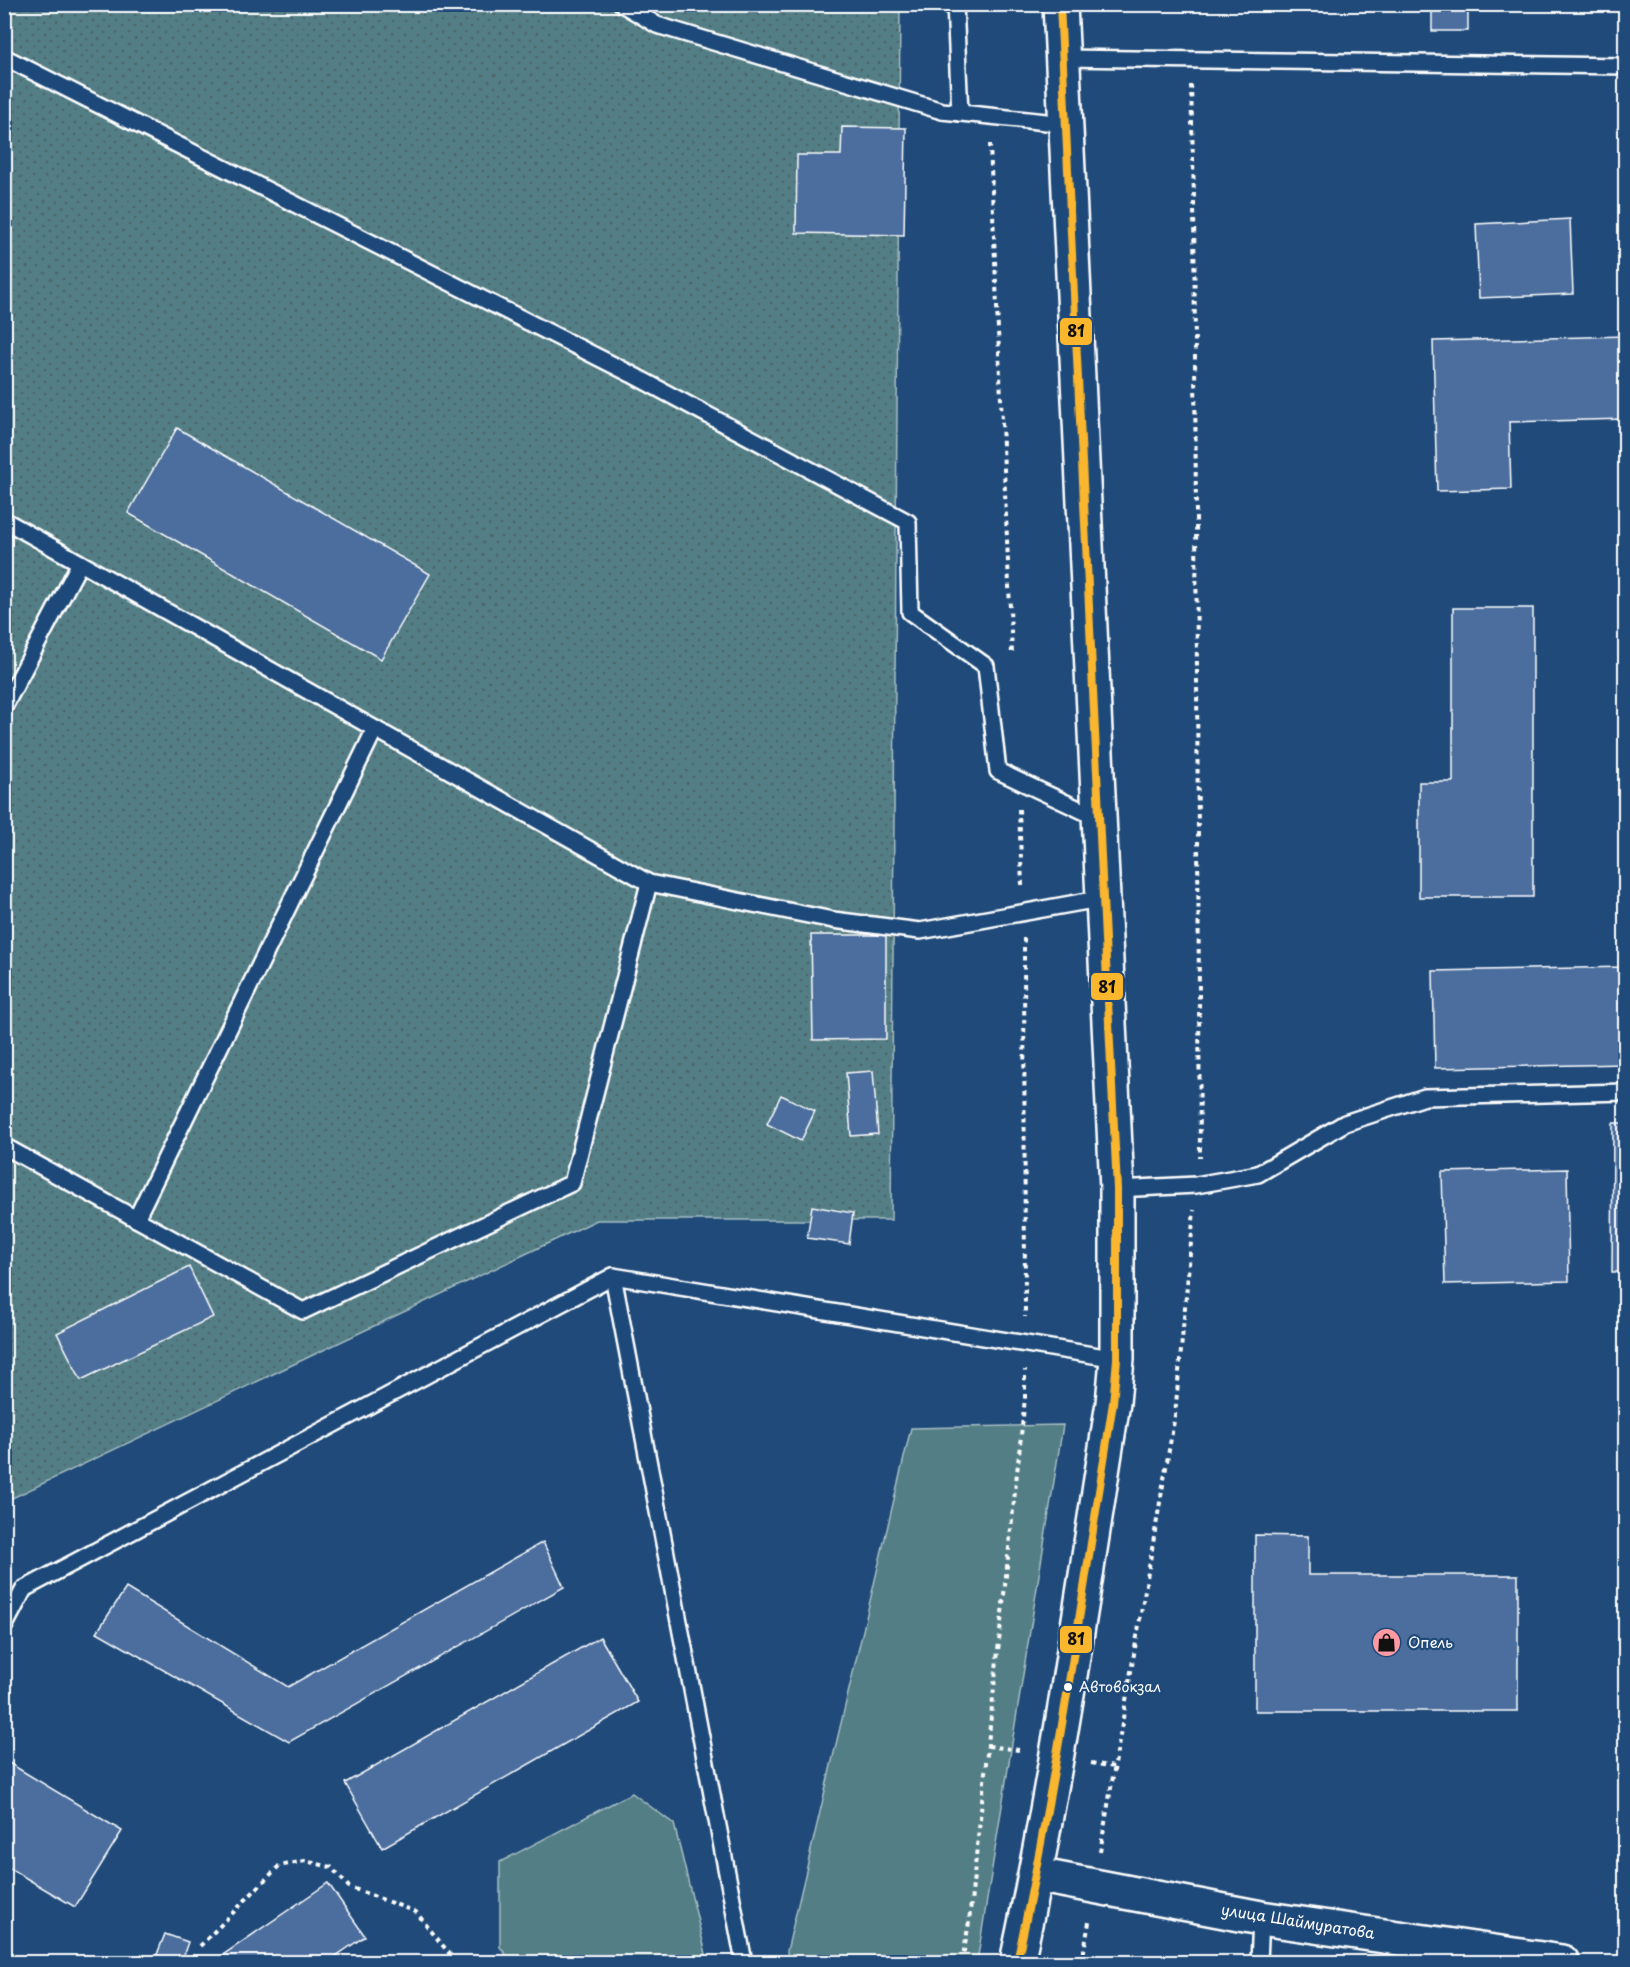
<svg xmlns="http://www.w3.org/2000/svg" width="1630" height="1967" viewBox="0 0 1630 1967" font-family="'Playpen Sans',sans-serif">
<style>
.grass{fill:#527e86;stroke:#a8bec2;stroke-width:1.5}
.garden{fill:url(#garden-dots);stroke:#a8bec2;stroke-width:1.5}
.building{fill:#4c6e9e;stroke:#fff;stroke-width:1.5}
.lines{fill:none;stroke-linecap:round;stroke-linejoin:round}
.service-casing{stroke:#fff;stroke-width:20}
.secondary-casing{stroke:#fff;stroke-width:38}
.path{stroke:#fff;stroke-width:4;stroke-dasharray:4.5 4.5;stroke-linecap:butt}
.service{stroke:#1f4a7a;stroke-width:15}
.secondary{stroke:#1f4a7a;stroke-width:33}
.bus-1-casing{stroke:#1f4a7a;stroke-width:12}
.bus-1{stroke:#fab62d;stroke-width:8}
.bus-dot{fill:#fff;stroke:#1f4a7a;stroke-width:2}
.labels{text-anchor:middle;stroke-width:4.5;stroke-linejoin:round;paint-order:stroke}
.bus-label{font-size:14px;fill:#fff;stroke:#1f4a7a;text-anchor:start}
.poi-label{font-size:15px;fill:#fff;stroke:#1f4a7a;text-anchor:start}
.street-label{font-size:15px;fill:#fff;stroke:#1f4a7a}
.line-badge{stroke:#1f4a7a;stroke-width:2}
.pale-badge-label{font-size:16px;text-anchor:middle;font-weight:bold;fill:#111}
</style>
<defs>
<pattern id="garden-dots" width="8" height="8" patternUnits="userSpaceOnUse" patternTransform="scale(1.5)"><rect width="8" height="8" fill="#527e86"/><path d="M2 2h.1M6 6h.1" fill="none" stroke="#4f6569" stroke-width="1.8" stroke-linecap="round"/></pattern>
</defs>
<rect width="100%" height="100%" fill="#1f4a7a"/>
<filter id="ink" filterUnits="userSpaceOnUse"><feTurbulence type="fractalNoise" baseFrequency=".0167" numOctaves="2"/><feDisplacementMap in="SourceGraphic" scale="12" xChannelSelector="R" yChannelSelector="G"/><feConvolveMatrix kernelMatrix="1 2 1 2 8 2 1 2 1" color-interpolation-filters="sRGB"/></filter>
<g filter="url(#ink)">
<g class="grass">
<polygon points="1063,1425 977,1962 788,1962 787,1951 911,1428"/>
<polygon points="632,1793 674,1824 708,1962 512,1962 500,1947 500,1862"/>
</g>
<polygon class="garden" points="5,5 900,5 891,1220 597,1220 10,1499 5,1507"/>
<g class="building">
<rect x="1432" y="4" width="36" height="27"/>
<polygon points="842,127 906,128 904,235 796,233 797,155 841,155"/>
<polygon points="1570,219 1573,294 1479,298 1476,224"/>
<polygon points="1626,336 1626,419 1509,422 1511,489 1437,491 1433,341"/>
<polygon points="177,428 430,574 381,659 128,513"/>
<polygon points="1453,608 1533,608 1533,897 1419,897 1419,782 1453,782"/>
<polygon points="811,935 886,935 886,1039 813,1040"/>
<polygon points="1626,967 1626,1064 1435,1068 1433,971"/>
<polygon points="873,1071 878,1134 851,1136 846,1073"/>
<polygon points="781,1095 815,1111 801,1141 767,1124"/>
<polygon points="1613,1123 1626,1123 1626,1272 1612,1272"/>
<polygon points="1567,1169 1569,1281 1445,1284 1442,1172"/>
<polygon points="812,1206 853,1213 849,1244 807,1238"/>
<polygon points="189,1267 213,1317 81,1380 57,1333"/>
<polygon points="1255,1535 1308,1536 1308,1575 1518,1575 1518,1711 1255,1711"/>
<polygon points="543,1542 564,1587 289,1742 97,1632 126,1588 288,1687"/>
<polygon points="600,1637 638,1702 382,1848 345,1783"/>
<polygon points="4,1760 122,1831 75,1907 4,1865"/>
<polygon points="328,1883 365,1936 327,1962 219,1962 217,1959"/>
<polygon points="165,1934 188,1942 181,1962 154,1962"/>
</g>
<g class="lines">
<defs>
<g id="service">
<polyline points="622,4 657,25 942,111 1065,124"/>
<polyline points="955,4 960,113"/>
<polyline points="4,57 631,374 908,522 910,612 986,666 998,771 1100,819"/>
<polyline points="1062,58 1626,66"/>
<polyline points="4,520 649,883 833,920 920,931 1104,898"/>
<polyline points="4,707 80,563"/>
<polyline points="4,1146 303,1311 572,1183 649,883"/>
<polyline points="1117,1189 1196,1185 1258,1174 1345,1123 1425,1097 1626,1092"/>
<polyline points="136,1219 375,729"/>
<polyline points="613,1276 744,1962"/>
<polyline points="4,1627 24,1589 613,1276 1117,1359"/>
<polyline points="1259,1962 1261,1918"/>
</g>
<g id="secondary">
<polyline points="1036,1875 1261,1918 1562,1962"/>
<path d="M1017,1962C1057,1778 1083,1590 1113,1403L1117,1359V1189L1060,4"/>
</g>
</defs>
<use href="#service" class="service-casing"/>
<use href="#secondary" class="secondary-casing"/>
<g class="path">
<polyline points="1191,85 1194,197 1200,1158"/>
<polyline points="990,144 1012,655"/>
<polyline points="1019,809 1022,885"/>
<polyline points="1024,938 1025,1317"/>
<polyline points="988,1746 1019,1750"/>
<polyline points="1091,1763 1114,1767"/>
<polyline points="1100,1852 1175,1415 1194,1210"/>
<polyline points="200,1946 279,1866 305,1861 331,1867 349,1887 416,1912 456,1962"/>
<polyline points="962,1962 969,1922 1025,1398 1025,1370"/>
<polyline points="1082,1962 1089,1922"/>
</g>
<use href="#service" class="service"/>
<use href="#secondary" class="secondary"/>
<defs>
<path id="bus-1" d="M1017,1962C1057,1778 1083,1590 1113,1403L1117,1359V1189L1060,4"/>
</defs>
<use href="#bus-1" class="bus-1-casing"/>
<use href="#bus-1" class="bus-1"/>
</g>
</g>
<defs>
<symbol id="shop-disc" viewBox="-11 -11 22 22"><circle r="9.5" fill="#ff9aa2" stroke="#1f4a7a"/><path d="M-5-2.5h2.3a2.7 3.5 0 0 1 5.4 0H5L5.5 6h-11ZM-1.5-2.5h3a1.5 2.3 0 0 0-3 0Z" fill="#111"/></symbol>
</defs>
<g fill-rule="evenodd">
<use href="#shop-disc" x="1370" y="1626" width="33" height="33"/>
</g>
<circle class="bus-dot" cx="1068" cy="1687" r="5"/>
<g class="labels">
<g class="bus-label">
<text x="1079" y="1692">Автовокзал</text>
</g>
<g class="poi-label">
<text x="1408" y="1648">Опель</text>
</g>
<g class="street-label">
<text transform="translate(1298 1922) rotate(9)" y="5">улица Шаймуратова</text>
</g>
</g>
<g class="line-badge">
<rect x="1059" y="317" width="34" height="29" rx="6" fill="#fab62d"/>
<rect x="1090" y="972" width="34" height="29" rx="6" fill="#fab62d"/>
<rect x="1059" y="1625" width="34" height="29" rx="6" fill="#fab62d"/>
</g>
<g class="pale-badge-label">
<text x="1076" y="337">81</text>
<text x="1107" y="993">81</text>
<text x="1076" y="1645">81</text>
</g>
<rect width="1630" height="1967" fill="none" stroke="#1f4a7a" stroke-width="24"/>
<rect x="12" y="12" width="1606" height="1943" fill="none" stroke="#fff" stroke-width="2" filter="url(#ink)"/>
</svg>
